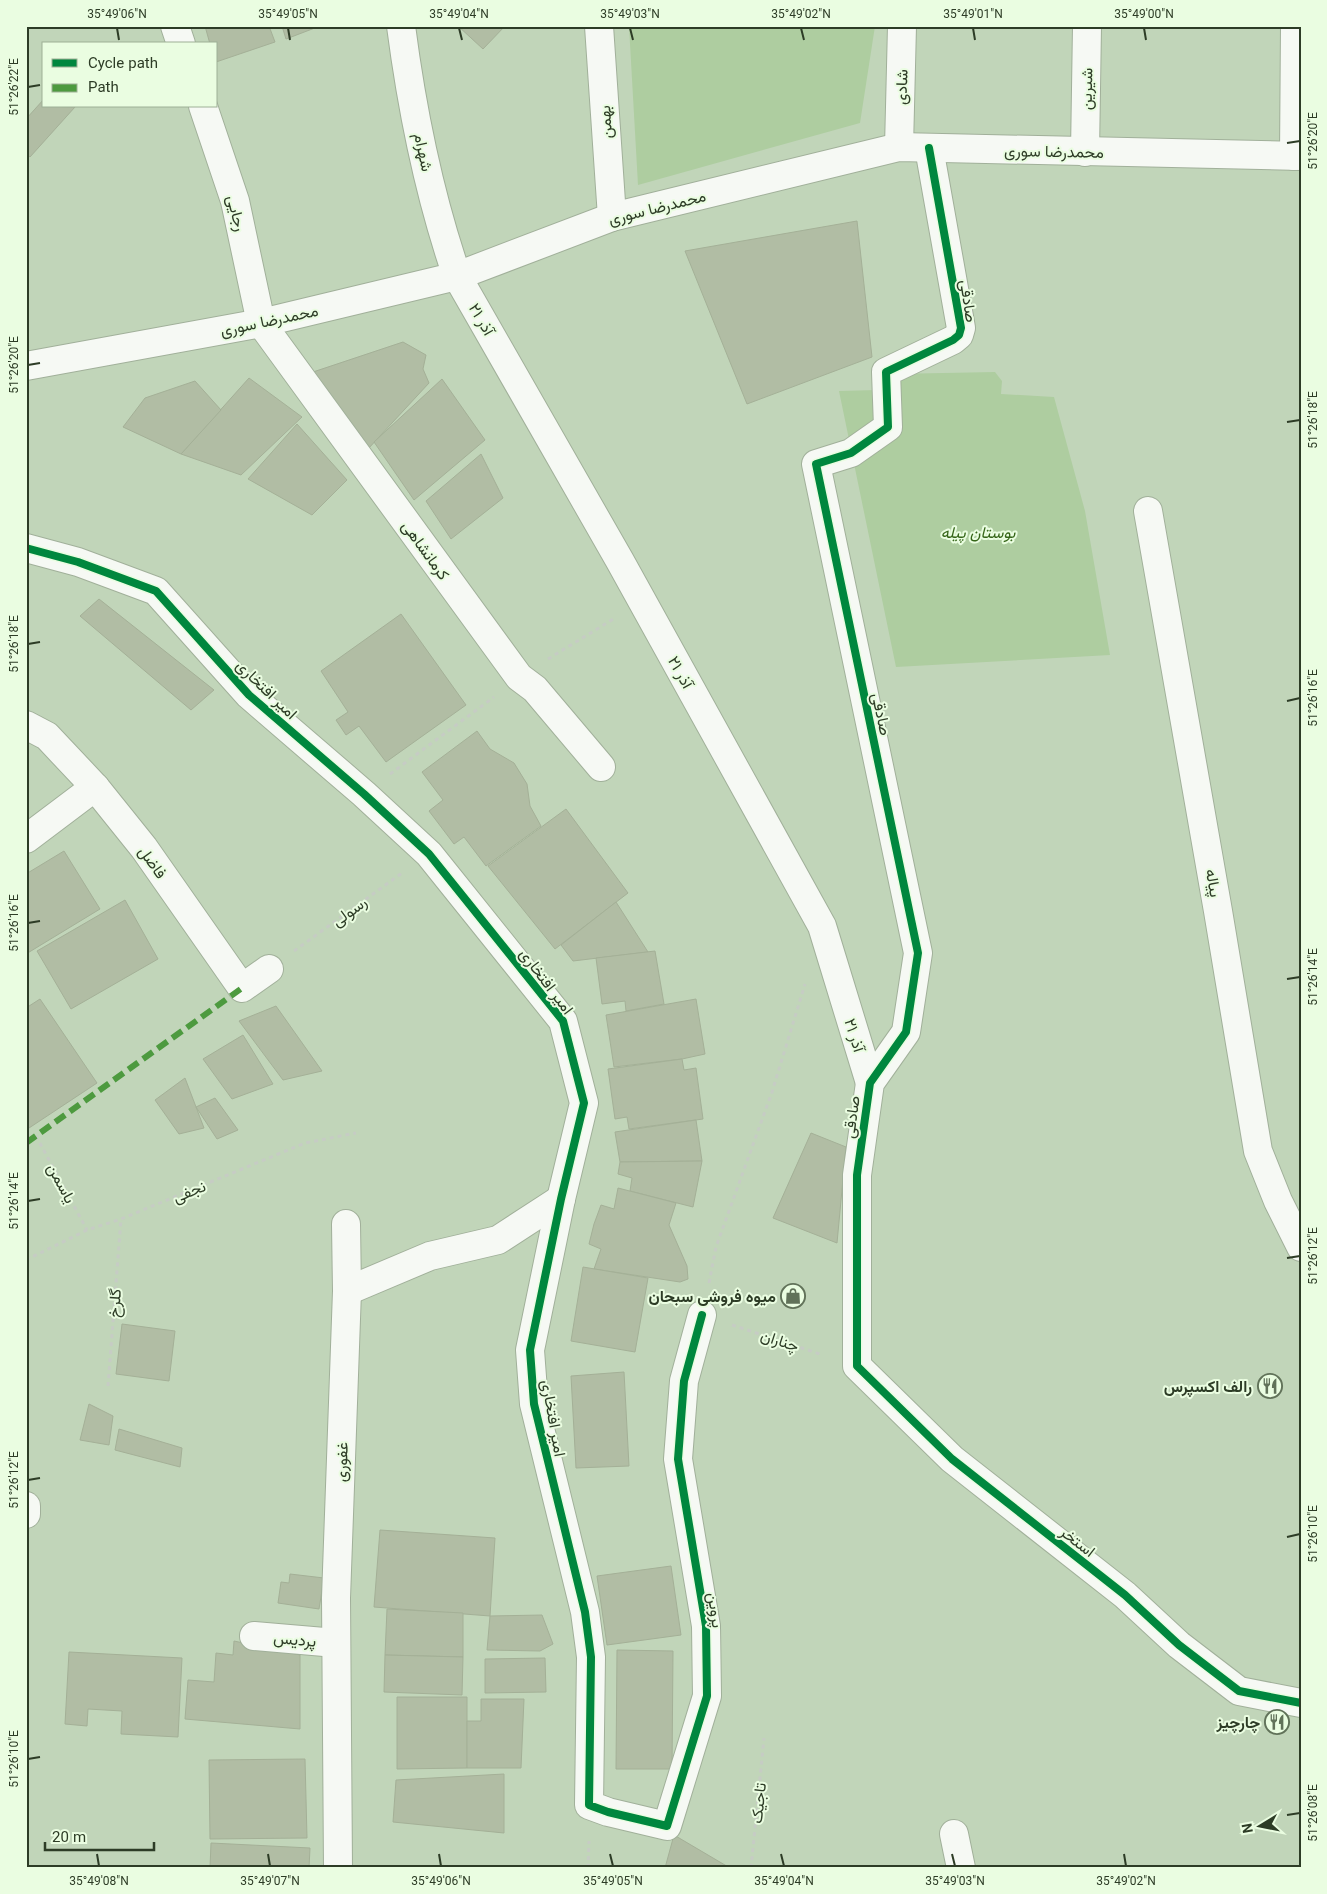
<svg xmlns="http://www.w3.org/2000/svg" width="1327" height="1894" viewBox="0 0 1327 1894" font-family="Georgia,Vazirmatn,serif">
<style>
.green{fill:#aecda0}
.building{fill:#b1bda4;stroke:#a4b097}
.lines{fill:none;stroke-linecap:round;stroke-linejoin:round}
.street-casing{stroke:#a1b09a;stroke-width:30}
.path{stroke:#c6ccc4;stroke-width:3;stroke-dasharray:4 4;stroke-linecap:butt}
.street{stroke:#f6f9f4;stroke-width:28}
.quiet{stroke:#4d9a3f;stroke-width:6;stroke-dasharray:12 6;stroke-linecap:butt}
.cycleway-casing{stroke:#eafde1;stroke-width:11}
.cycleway{stroke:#00873e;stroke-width:8}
.ticks{fill:none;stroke:#2d3c26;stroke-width:2}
.labels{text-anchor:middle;stroke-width:4;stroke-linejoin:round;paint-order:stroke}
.street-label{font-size:16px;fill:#2d3c26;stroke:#eafde1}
.park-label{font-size:16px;font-style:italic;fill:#356518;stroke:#eafde1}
.poi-label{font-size:16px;font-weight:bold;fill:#2d3c26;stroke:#eafde1;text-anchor:end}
.neatline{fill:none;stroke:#2d3c26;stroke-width:2}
.ticks-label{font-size:12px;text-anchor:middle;fill:#2d3c26}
</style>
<rect width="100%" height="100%" fill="#c1d5b9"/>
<g class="green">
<polygon points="629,26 875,26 860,123 638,185"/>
<polygon points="995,372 1002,381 1001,394 1054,397 1085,511 1110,655 896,667 839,391 877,390 892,374"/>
</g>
<g class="building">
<polygon points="205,26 269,26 275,42 216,62 216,44 210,44"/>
<polygon points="282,26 320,26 286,39"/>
<polygon points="458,26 505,26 483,49"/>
<polygon points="44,99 44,106 75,107 30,157 26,154 26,119"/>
<polygon points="857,221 872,357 747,404 685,251"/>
<polygon points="403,342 426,355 423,369 429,383 368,449 310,373"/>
<polygon points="249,378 302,417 241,475 181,454"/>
<polygon points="442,379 485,440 414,500 374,442"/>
<polygon points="195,381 221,410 181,454 123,427 145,398"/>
<polygon points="297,424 347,480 312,515 248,479"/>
<polygon points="481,454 503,498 451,539 426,501"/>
<polygon points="99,599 214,690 191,710 80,616"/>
<polygon points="401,614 466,705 386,762 359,726 346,735 336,720 348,712 321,671"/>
<polygon points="477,731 490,749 514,763 527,784 530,806 541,826 486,866 464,837 454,844 429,811 443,800 422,772"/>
<polygon points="566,809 628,893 555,949 488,866"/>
<polygon points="64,851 100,909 26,954 26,874"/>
<polygon points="125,900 158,959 71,1009 37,951"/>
<polygon points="616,902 648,952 573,961 561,945"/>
<polygon points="655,951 664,1004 626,1011 625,1001 602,1004 596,958"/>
<polygon points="40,999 97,1083 26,1130 26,1008"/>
<polygon points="696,999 705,1054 682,1059 614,1067 606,1015"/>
<polygon points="276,1006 322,1071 283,1080 239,1021"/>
<polygon points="243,1035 273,1084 232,1099 203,1059"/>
<polygon points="682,1059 684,1070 696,1068 703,1119 629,1129 627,1117 615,1119 608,1069"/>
<polygon points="185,1078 204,1128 179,1134 155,1100"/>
<polygon points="215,1098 238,1130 217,1139 196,1107"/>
<polygon points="696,1120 702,1161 620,1162 615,1132"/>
<polygon points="811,1133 846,1147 837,1243 773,1218"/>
<polygon points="702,1161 693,1207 630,1191 632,1178 618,1174 620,1162"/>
<polygon points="618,1188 676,1203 669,1225 687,1266 688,1279 680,1282 594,1269 601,1249 589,1244 594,1224 601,1205 614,1209"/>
<polygon points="583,1267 648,1278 635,1352 571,1341"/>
<polygon points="122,1324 175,1331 169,1381 116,1374"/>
<polygon points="624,1372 629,1466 576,1468 571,1376"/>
<polygon points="89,1404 113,1416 109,1445 80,1440"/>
<polygon points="119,1429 182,1448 180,1467 115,1450"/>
<polygon points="380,1530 495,1538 490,1616 374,1607"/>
<polygon points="671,1566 681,1635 607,1645 597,1576"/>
<polygon points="290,1574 324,1578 319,1609 278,1603 281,1582 289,1583"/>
<polygon points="387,1609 463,1613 463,1657 385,1655"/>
<polygon points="542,1615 553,1644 540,1651 487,1650 490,1616"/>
<polygon points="234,1641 300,1655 300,1729 185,1719 188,1680 214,1682 216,1653 233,1655"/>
<polygon points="617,1650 673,1651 672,1769 616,1769"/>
<polygon points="69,1652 182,1658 178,1737 121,1734 122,1711 88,1709 87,1726 65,1724"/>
<polygon points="385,1655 463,1657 462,1695 384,1692"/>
<polygon points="545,1658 546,1692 485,1693 485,1659"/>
<polygon points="397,1697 467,1697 467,1768 397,1769"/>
<polygon points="481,1699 524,1699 521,1768 467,1768 467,1721 481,1721"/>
<polygon points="305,1759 307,1838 210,1839 209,1760"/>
<polygon points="504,1774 504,1833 393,1822 396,1780"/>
<polygon points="674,1835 730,1868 665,1868"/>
<polygon points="211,1843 310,1848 309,1868 210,1868"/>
</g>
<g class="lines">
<defs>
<g id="street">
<polyline points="175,26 181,44"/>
<path d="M401,26C412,110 429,195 457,276L620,561L822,926L870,1083"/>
<polyline points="599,26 612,217"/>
<polyline points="203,106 235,201 261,323 519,677 535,689 601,767"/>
<polyline points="899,147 902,26"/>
<polyline points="929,148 961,328 959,335 953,340 886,372 888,427 851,453 816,464 918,953 906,1032 870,1083 857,1175 857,1366 952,1459 1125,1595 1179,1645 1239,1691 1301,1703"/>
<polyline points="1085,152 1087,26"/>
<polyline points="1294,156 1295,26"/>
<polyline points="26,366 261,323 457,276 612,217 899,147 1301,156"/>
<polyline points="1148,511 1218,911 1258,1151 1278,1201 1301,1247"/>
<polyline points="26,548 78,562 156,591 249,695 364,794 429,854 563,1021 584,1103 561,1199 530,1350 534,1404 585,1612 591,1657 589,1805 608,1812 667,1826 707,1696 706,1626 678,1459 684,1381 702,1315"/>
<polyline points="26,725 47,736 95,787 144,848 242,988 269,969"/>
<polyline points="26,839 95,787"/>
<polyline points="347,1291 430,1256 498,1240 561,1199"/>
<polyline points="26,1506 26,1514"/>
<polyline points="254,1636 336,1643"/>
<polyline points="954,1834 961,1868"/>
<polyline points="338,1868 336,1598 347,1291 346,1224"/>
</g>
</defs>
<use href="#street" class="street-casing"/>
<g class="path">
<polyline points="548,659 615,618"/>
<polyline points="390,774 494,697"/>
<polyline points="294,951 402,873"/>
<polyline points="36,1136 87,1230"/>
<polyline points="26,1260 87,1230 121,1219 305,1143 356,1133"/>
<polyline points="709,1283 716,1247 772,1092 805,984"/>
<polyline points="732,1325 823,1355"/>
<polyline points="108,1386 121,1219"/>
<polyline points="588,1868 589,1841"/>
<polyline points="751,1868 764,1738"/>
</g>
<use href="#street" class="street"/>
<polyline class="quiet" points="26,1143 242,988"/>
<defs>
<g id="cycleway">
<polyline points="929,148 961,328 959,335 953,340 886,372 888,427 851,453 816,464 918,953 906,1032 870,1083 857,1175 857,1366 952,1459 1125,1595 1179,1645 1239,1691 1301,1703"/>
<polyline points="26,548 78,562 156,591 249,695 364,794 429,854 563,1021 584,1103 561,1199 530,1350 534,1404 585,1612 591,1657 589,1805 608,1812 667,1826 707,1696 706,1626 678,1459 684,1381 702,1315"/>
</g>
</defs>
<use href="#cycleway" class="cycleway-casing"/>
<use href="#cycleway" class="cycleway"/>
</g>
<path class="ticks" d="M117,28L119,40M288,28L290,40M459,28L462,40M630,28L633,40M801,28L804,40M973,28L975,40M1144,28L1146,40M28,87L40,85M1287,143L1300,141M28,365L40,363M1287,422L1300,420M28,644L40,642M1287,701L1300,698M28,923L40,921M1287,979L1300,977M28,1201L40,1199M1287,1258L1300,1256M28,1480L40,1478M1287,1537L1300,1534M28,1759L40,1757M1287,1815L1300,1813M97,1854L99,1866M268,1854L270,1866M439,1854L441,1866M610,1854L613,1866M781,1854L784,1866M952,1854L955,1866M1124,1854L1126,1866"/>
<defs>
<symbol id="shop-ring" viewBox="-11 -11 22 22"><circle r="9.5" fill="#eafde1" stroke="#617259" stroke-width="1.5"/><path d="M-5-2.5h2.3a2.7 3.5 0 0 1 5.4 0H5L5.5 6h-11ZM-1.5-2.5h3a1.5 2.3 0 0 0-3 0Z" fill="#617259"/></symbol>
<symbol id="restaurant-ring" viewBox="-11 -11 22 22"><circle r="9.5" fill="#eafde1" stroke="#617259" stroke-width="1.5"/><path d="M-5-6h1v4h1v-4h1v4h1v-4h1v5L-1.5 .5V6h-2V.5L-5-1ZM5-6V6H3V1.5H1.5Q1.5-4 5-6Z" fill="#617259"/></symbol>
</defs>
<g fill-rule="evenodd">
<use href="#shop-ring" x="779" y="1282" width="28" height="28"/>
<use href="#restaurant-ring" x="1256" y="1372" width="28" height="28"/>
<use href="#restaurant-ring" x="1263" y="1708" width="28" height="28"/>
</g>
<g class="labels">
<g class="street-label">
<text transform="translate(901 87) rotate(-88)" y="6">شادی</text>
<text transform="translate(1086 89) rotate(-89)" y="6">شیرین</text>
<text transform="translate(605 122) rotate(-94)" y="6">بهمن</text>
<text transform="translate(1054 151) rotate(1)" y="6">محمدرضا سوری</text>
<text transform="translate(424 152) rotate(78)" y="6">شهرام</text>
<text transform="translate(657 207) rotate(-14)" y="6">محمدرضا سوری</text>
<text transform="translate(237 213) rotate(76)" y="6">رجایی</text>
<text transform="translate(969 301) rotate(82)" y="6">صادقی</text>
<text transform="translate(482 319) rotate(60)" y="6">۲۱ آذر</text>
<text transform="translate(269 320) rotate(-12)" y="6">محمدرضا سوری</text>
<text transform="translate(426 550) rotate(54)" y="6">کرمانشاهی</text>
<text transform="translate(681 672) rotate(61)" y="6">۲۱ آذر</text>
<text transform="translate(267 689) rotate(44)" y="6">امیر افتخاری</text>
<text transform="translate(882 714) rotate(78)" y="6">صادقی</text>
<text transform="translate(153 862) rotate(54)" y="6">فاضل</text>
<text transform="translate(1214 883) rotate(80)" y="6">پیاله</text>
<text transform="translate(349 911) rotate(-36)" y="6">رسولی</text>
<text transform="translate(547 981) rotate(53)" y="6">امیر افتخاری</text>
<text transform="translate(855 1035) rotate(73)" y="6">۲۱ آذر</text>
<text transform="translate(851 1117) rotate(-82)" y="6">صادقی</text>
<text transform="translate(62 1183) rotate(62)" y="6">یاسمن</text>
<text transform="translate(189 1191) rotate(-22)" y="6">نجفی</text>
<text transform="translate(114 1303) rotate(-86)" y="6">گلرخ</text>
<text transform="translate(780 1340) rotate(18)" y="6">چناران</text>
<text transform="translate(554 1418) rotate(80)" y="6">امیر افتخاری</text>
<text transform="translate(341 1462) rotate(-88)" y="6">غفوری</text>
<text transform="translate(1078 1541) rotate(38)" y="6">استخر</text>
<text transform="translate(716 1610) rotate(82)" y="6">پروین</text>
<text transform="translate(295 1639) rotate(5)" y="6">پردیس</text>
<text transform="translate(758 1803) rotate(-84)" y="6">تاجیک</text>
</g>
<g class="park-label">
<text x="978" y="538">بوستان پیله</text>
</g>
<g class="poi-label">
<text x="776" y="1302">میوه فروشی سبحان</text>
<text x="1252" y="1392">رالف اکسپرس</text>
<text x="1260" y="1728">چارچیز</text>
</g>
</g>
<rect width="1327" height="1894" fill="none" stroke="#eafde1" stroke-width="55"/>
<rect x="42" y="42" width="175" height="65" fill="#eafde1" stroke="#9eb096"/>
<rect x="52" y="59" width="25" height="8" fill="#00873e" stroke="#9eb096"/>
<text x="88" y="68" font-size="15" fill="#2d3c26">Cycle path</text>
<rect x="52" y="84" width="25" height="8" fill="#4d9a3f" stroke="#9eb096"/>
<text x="88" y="92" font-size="15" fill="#2d3c26">Path</text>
<g transform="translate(1260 1826) rotate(260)" stroke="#eafde1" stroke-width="4" paint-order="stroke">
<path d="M0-4L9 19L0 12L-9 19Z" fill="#2d3c26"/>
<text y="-8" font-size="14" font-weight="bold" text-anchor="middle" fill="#2d3c26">N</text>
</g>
<path d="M45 1842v8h109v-8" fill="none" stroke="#2d3c26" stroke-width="2.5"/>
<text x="52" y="1842" font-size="15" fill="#2d3c26" stroke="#eafde1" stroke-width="4" paint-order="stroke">20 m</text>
<rect x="28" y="28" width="1272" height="1838" class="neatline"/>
<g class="ticks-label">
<text x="117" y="18">35°49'06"N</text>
<text x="288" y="18">35°49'05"N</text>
<text x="459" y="18">35°49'04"N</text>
<text x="630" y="18">35°49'03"N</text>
<text x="801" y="18">35°49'02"N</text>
<text x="973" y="18">35°49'01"N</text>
<text x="1144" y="18">35°49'00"N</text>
<text transform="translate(14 87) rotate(-90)" y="4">51°26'22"E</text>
<text transform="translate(1313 141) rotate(-90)" y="4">51°26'20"E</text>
<text transform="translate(14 365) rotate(-90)" y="4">51°26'20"E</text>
<text transform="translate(1313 420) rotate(-90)" y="4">51°26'18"E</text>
<text transform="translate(14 644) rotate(-90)" y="4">51°26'18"E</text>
<text transform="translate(1313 698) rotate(-90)" y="4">51°26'16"E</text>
<text transform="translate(14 923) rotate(-90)" y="4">51°26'16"E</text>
<text transform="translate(1313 977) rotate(-90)" y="4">51°26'14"E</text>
<text transform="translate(14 1201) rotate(-90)" y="4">51°26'14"E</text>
<text transform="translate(1313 1256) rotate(-90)" y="4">51°26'12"E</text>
<text transform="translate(14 1480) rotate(-90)" y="4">51°26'12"E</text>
<text transform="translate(1313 1534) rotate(-90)" y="4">51°26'10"E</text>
<text transform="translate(14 1759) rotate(-90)" y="4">51°26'10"E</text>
<text transform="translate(1313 1813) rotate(-90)" y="4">51°26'08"E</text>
<text x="99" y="1885">35°49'08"N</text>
<text x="270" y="1885">35°49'07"N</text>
<text x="441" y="1885">35°49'06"N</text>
<text x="613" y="1885">35°49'05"N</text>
<text x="784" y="1885">35°49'04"N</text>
<text x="955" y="1885">35°49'03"N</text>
<text x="1126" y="1885">35°49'02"N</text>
</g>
</svg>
